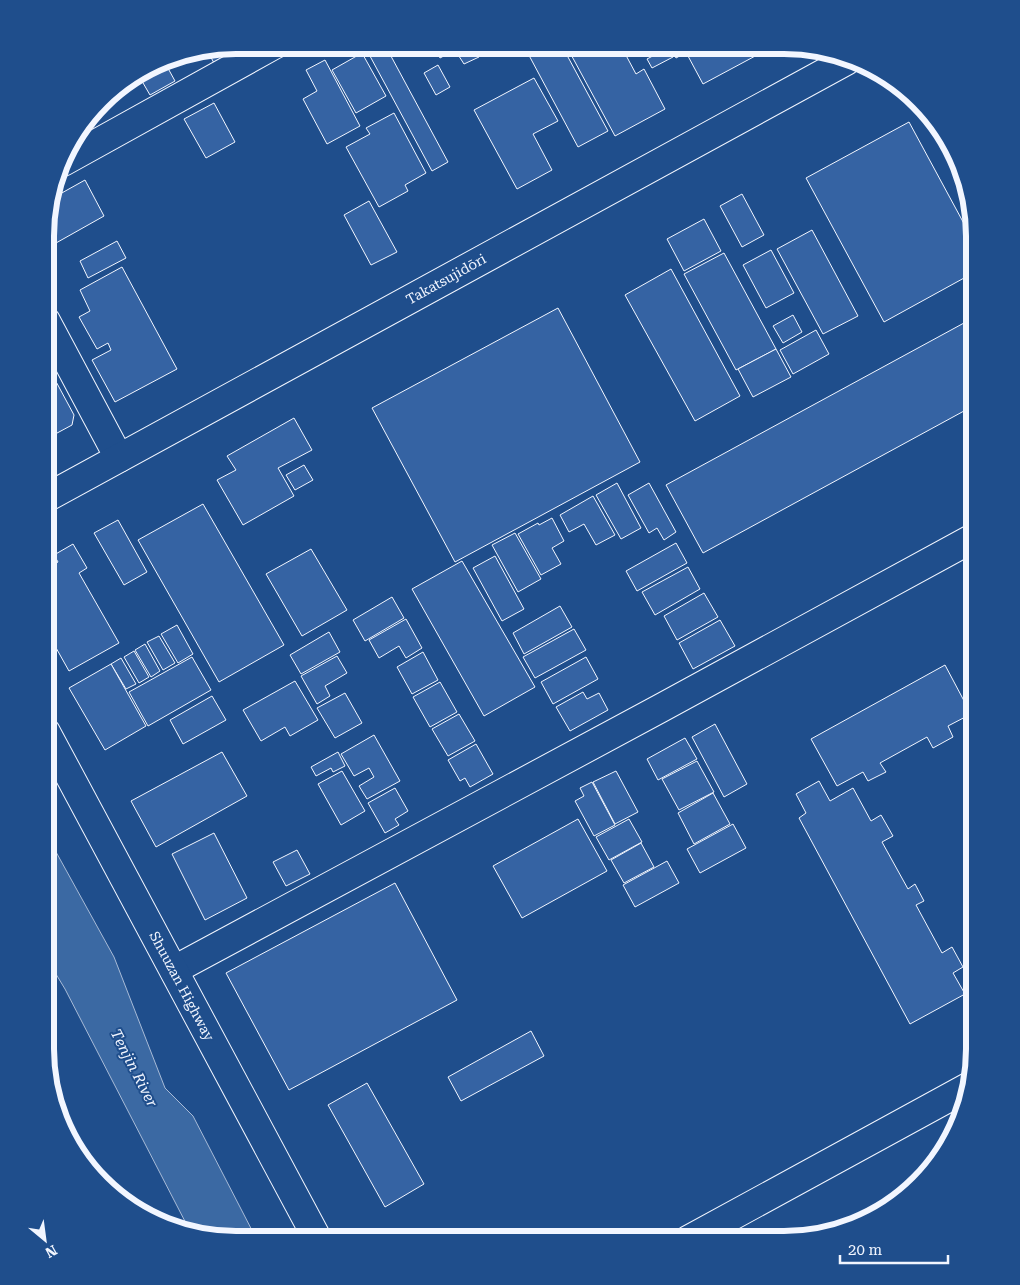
<svg xmlns="http://www.w3.org/2000/svg" width="1020" height="1285" viewBox="0 0 1020 1285" font-family="'Roboto Serif',serif">
<style>
.water{fill:#3b69a3;stroke:#a8bbd7}
.building{fill:#3563a3;stroke:#f2f6ff}
.lines{fill:none;stroke-linecap:round;stroke-linejoin:round}
.minor-casing{stroke:#f2f6ff;stroke-width:30}
.highway-casing{stroke:#f2f6ff;stroke-width:30}
.minor{stroke:#1f4e8c;stroke-width:28}
.highway{stroke:#1f4e8c;stroke-width:28}
.labels{text-anchor:middle;stroke-width:4;stroke-linejoin:round;paint-order:stroke}
.street-label{font-size:14px;fill:#f2f6ff;stroke:#1f4e8c}
.water-label{font-size:15px;font-style:italic;fill:#f2f6ff;stroke:#1f4e8c}
.rim{fill:none;stroke:#f2f6ff;stroke-width:6}
</style>
<rect width="100%" height="100%" fill="#1f4e8c"/>
<polygon class="water" points="45,832 114,957 165,1088 193,1116 257,1240 223,1240 191,1233 65,989 45,956"/>
<g class="building">
<polygon points="236,45 244,46 214,63 207,50"/>
<polygon points="364,45 385,45 448,162 432,171"/>
<polygon points="411,46 426,46 428,48 416,55"/>
<polygon points="434,46 473,46 479,57 464,64 455,50 440,58"/>
<polygon points="524,46 562,46 608,131 578,147"/>
<polygon points="573,46 621,46 636,74 644,69 665,109 615,136 568,49"/>
<polygon points="676,46 698,46 676,58 671,49"/>
<polygon points="706,46 772,47 703,84 688,56"/>
<polygon points="668,48 673,57 652,68 647,59"/>
<polygon points="362,53 386,96 356,113 332,70"/>
<polygon points="325,60 360,126 327,144 303,99 317,91 306,70"/>
<polygon points="164,61 175,81 150,95 139,76"/>
<polygon points="438,65 450,87 436,95 424,73"/>
<polygon points="534,78 558,121 533,134 552,170 517,189 474,110"/>
<polygon points="214,103 235,142 206,158 184,119"/>
<polygon points="394,113 426,173 405,185 408,191 379,207 346,147 370,134 366,128"/>
<polygon points="909,122 975,244 975,272 884,322 806,178"/>
<polygon points="85,180 104,216 56,243 55,241 47,245 47,211 51,199"/>
<polygon points="742,194 764,235 742,247 720,206"/>
<polygon points="369,201 397,252 371,265 344,215"/>
<polygon points="704,219 721,251 684,271 667,239"/>
<polygon points="812,230 858,316 823,334 777,249"/>
<polygon points="117,241 126,258 88,278 80,261"/>
<polygon points="771,250 794,293 766,308 743,265"/>
<polygon points="724,253 776,349 736,370 684,274"/>
<polygon points="122,267 177,369 115,402 92,360 111,350 108,343 97,349 79,317 90,311 80,290"/>
<polygon points="671,269 740,396 695,421 625,295"/>
<polygon points="558,308 640,462 455,562 372,408"/>
<polygon points="793,315 802,332 783,343 773,326"/>
<polygon points="975,317 975,405 703,553 666,485"/>
<polygon points="816,330 829,354 793,374 780,350"/>
<polygon points="776,349 791,377 753,397 738,369"/>
<polygon points="46,363 74,415 72,425 46,439"/>
<polygon points="294,418 312,450 278,468 294,496 243,525 217,480 236,470 227,456"/>
<polygon points="975,423 975,449 964,429"/>
<polygon points="304,465 313,480 295,490 286,475"/>
<polygon points="617,483 641,528 621,539 596,495"/>
<polygon points="649,483 676,532 664,540 657,528 649,533 628,495"/>
<polygon points="593,496 615,535 596,545 584,524 569,532 560,515"/>
<polygon points="203,504 284,645 219,682 138,540"/>
<polygon points="552,518 564,541 552,548 561,564 541,575 518,534 538,523 539,525"/>
<polygon points="118,520 147,572 124,585 94,533"/>
<polygon points="515,533 541,579 518,592 492,545"/>
<polygon points="676,543 687,563 637,591 626,571"/>
<polygon points="73,544 87,568 79,573 119,643 69,671 46,630 46,569 58,562 54,555"/>
<polygon points="311,549 347,610 302,636 266,574"/>
<polygon points="495,556 524,609 502,621 473,568"/>
<polygon points="462,561 535,687 484,716 412,589"/>
<polygon points="688,567 700,589 655,615 642,592"/>
<polygon points="704,593 718,617 677,640 664,616"/>
<polygon points="392,597 404,618 365,641 353,620"/>
<polygon points="560,606 572,627 524,654 513,633"/>
<polygon points="406,619 422,648 406,658 399,646 379,658 369,640"/>
<polygon points="720,620 735,646 693,669 679,643"/>
<polygon points="177,625 193,654 178,663 161,634"/>
<polygon points="574,629 586,650 535,678 523,657"/>
<polygon points="329,632 340,652 301,674 290,655"/>
<polygon points="159,636 175,663 163,670 147,642"/>
<polygon points="145,644 160,671 151,677 135,650"/>
<polygon points="134,651 149,677 139,683 124,657"/>
<polygon points="423,652 438,680 412,694 397,667"/>
<polygon points="337,656 347,673 325,686 330,696 317,704 301,676"/>
<polygon points="192,657 211,690 148,726 129,692"/>
<polygon points="586,657 598,679 553,704 541,682"/>
<polygon points="121,658 136,684 126,689 111,664"/>
<polygon points="111,664 146,726 105,750 69,688"/>
<polygon points="945,665 971,714 948,726 953,737 933,748 927,737 880,763 886,772 868,781 863,772 837,786 811,739"/>
<polygon points="295,681 318,720 290,736 285,727 261,741 243,710"/>
<polygon points="440,682 457,712 430,727 413,697"/>
<polygon points="583,692 587,699 599,693 608,710 570,731 556,707"/>
<polygon points="345,693 362,723 335,738 317,708"/>
<polygon points="212,696 226,720 183,744 170,720"/>
<polygon points="459,714 475,741 448,756 432,729"/>
<polygon points="715,724 747,784 724,797 692,737"/>
<polygon points="374,735 400,781 367,799 359,786 374,777 369,768 354,776 341,754"/>
<polygon points="685,738 697,759 658,780 647,759"/>
<polygon points="476,744 493,774 470,787 465,778 460,781 448,760"/>
<polygon points="222,752 247,796 156,847 131,801"/>
<polygon points="338,752 345,766 333,772 331,768 316,776 311,767"/>
<polygon points="697,761 714,792 679,810 662,779"/>
<polygon points="342,771 365,811 341,825 318,784"/>
<polygon points="616,771 638,812 615,824 593,782"/>
<polygon points="819,781 830,801 853,788 871,821 881,815 893,836 882,842 908,889 915,884 924,901 916,905 942,953 952,947 963,967 953,973 965,994 910,1024 799,818 806,813 796,794"/>
<polygon points="592,782 615,825 594,836 575,801 584,796 580,788"/>
<polygon points="395,788 408,811 395,819 399,825 385,833 368,803"/>
<polygon points="713,793 730,824 694,844 678,813"/>
<polygon points="578,819 607,871 522,918 493,866"/>
<polygon points="629,819 642,842 609,860 596,837"/>
<polygon points="733,824 746,848 700,873 687,849"/>
<polygon points="214,833 247,898 205,920 172,854"/>
<polygon points="641,843 654,867 624,883 611,860"/>
<polygon points="297,850 310,874 286,886 273,862"/>
<polygon points="667,861 679,883 635,907 623,885"/>
<polygon points="395,883 457,1000 289,1090 226,973"/>
<polygon points="531,1031 544,1056 461,1101 448,1077"/>
<polygon points="367,1083 424,1184 385,1207 328,1105"/>
</g>
<g class="lines">
<defs>
<g id="minor">
<polyline points="63,162 274,45"/>
<polyline points="46,321 119,458"/>
<polyline points="46,498 846,61"/>
<polyline points="174,970 661,708 975,537"/>
<polyline points="688,1240 970,1086"/>
</g>
<polyline id="highway" points="46,732 318,1240"/>
</defs>
<use href="#minor" class="minor-casing"/>
<use href="#highway" class="highway-casing"/>
<use href="#minor" class="minor"/>
<use href="#highway" class="highway"/>
</g>
<g class="labels">
<g class="street-label">
<text transform="translate(446 279) rotate(-29)" y="5">Takatsujidōri</text>
<text transform="translate(182 986) rotate(62)" y="5">Shuuzan Highway</text>
</g>
<g class="water-label">
<text transform="translate(134 1068) rotate(63)" y="5">Tenjin River</text>
</g>
</g>
<path d="M0 0H1020V1285H0ZM236 54H784A182 182 0 0 1 966 236V1049A182 182 0 0 1 784 1231H236A182 182 0 0 1 54 1049V236A182 182 0 0 1 236 54Z" fill="#1f4e8c" fill-rule="evenodd"/>
<path class="rim" d="M236 54H784A182 182 0 0 1 966 236V1049A182 182 0 0 1 784 1231H236A182 182 0 0 1 54 1049V236A182 182 0 0 1 236 54Z"/>
<g transform="translate(45 1240) rotate(151)" stroke="#1f4e8c" stroke-width="4" paint-order="stroke">
<path d="M0-4L9 19L0 12L-9 19Z" fill="#f2f6ff"/>
<text y="-8" font-size="14" font-weight="bold" text-anchor="middle" fill="#f2f6ff">N</text>
</g>
<path d="M840 1255v8h108v-8" fill="none" stroke="#f2f6ff" stroke-width="2.5"/>
<text x="848" y="1255" font-size="15" fill="#f2f6ff" stroke="#1f4e8c" stroke-width="4" paint-order="stroke">20 m</text>
</svg>
